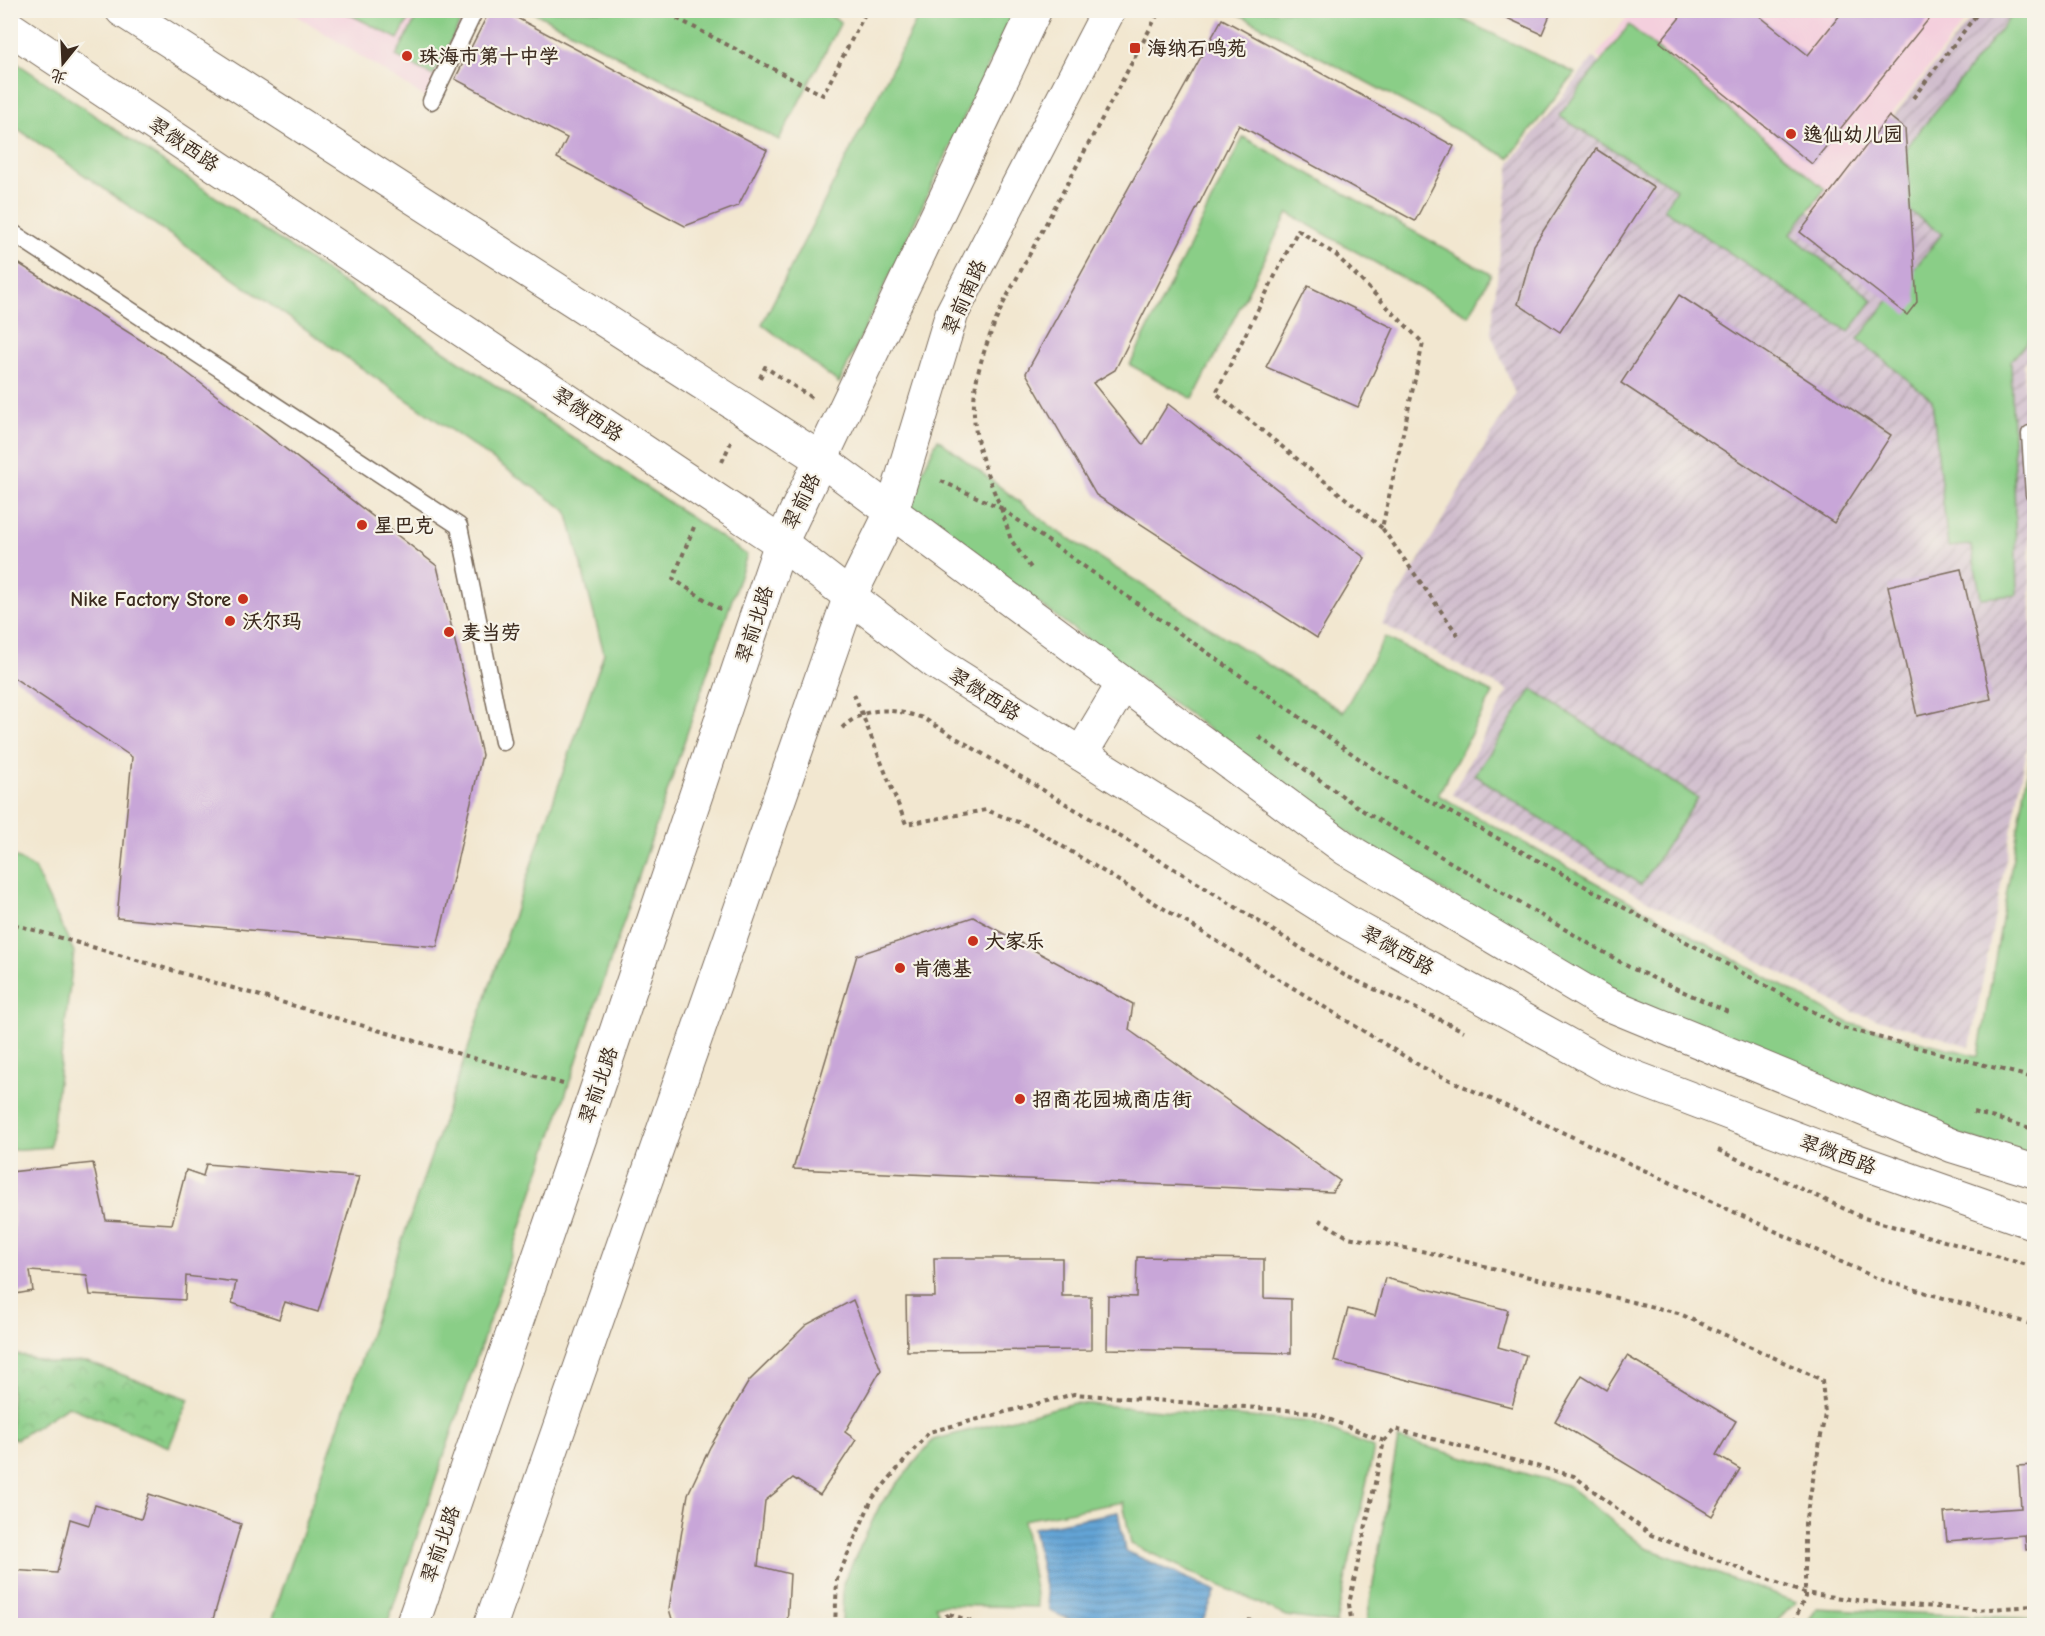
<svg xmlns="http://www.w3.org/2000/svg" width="2045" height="1636" viewBox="0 0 2045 1636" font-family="'Comic Neue','LXGW WenKai TC',sans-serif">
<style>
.built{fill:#f4cfdd}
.industrial{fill:url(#industrial-furrows)}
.grass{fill:#8ace87;stroke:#627c52;stroke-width:1.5}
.park{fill:url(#park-crowns);stroke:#627c52;stroke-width:1.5}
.water{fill:url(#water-rules);stroke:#4f677a;stroke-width:1.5}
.building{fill:#c8a6d8}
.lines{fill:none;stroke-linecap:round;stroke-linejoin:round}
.service-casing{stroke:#7b6c5c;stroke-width:19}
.secondary-casing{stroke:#7b6c5c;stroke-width:35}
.primary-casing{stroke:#7b6c5c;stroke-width:35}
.path{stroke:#7b6c5c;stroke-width:4;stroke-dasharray:4.5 4.5;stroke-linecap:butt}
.service{stroke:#fff;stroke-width:16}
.secondary{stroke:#fff;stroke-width:33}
.primary{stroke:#fff;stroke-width:33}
.poi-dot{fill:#c8321e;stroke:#f7f3e8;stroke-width:2}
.labels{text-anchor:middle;stroke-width:4.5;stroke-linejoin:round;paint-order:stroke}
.poi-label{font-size:20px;font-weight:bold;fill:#3b2a1e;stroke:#f7f3e8;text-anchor:start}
.street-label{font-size:20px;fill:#3b2a1e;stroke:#f7f3e8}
</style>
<defs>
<pattern id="industrial-furrows" width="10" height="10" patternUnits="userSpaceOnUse" patternTransform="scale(1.5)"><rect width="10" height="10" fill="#d0bdcd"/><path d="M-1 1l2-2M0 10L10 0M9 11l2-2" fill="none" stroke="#aa9aa6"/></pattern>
<pattern id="park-crowns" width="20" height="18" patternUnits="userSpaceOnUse" patternTransform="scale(1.5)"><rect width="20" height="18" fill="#8ace87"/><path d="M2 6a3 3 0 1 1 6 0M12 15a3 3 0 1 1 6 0" fill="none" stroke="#78b174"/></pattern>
<pattern id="water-rules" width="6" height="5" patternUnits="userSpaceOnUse" patternTransform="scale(1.5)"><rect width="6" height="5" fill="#63a4d6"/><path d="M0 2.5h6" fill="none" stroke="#5386ad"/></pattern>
</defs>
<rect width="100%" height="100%" fill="#f7f3e8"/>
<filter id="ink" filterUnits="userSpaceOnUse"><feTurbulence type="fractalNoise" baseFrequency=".0167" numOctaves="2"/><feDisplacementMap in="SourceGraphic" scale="12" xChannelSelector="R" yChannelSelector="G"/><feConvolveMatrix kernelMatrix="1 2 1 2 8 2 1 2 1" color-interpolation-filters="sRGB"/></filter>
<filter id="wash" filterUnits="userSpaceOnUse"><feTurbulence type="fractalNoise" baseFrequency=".008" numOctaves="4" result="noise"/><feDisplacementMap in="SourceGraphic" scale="24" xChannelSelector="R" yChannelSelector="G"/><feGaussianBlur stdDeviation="1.35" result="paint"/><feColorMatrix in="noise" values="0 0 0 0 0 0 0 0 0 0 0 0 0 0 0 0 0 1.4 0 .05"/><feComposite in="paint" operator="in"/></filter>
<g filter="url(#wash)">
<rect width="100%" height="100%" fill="#f2e7d0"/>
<g class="built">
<polygon points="290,11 477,11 431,101"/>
<polygon points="1632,11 1973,11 1815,212 1596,56"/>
</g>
<polygon class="industrial" points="1977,11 2034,11 2034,350 2024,364 2034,713 1970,1046 1853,1012 1452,794 1508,691 1382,624 1515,394 1491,333 1510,163 1593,58 1815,215"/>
<g class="grass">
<polygon points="820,10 841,22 779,140 531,11"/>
<polygon points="343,11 413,11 398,39"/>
<polygon points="420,11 466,11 433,76 396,56"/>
<polygon points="921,11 1014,11 839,383 762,324"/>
<polygon points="1233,11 1445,11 1575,73 1509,158"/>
<polygon points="2015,11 2034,11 2034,334 2011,361 2017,595 1981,598 1971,545 1948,547 1932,400 1858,339 1942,234 1875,187"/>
<polygon points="1629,25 1825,189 1790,234 1873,300 1849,332 1664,209 1676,189 1559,116"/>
<polygon points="11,59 747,555 387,1625 270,1625 604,653 567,511 11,124"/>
<polygon points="1243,137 1491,274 1469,316 1288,213 1193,399 1130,365"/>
<polygon points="938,439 1057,531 1343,712 1385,637 1493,693 1438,795 1849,1023 1978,1056 2034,738 2034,1158 1946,1131 1612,993 1354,837 906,505"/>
<polygon points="1532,689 1698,798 1641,885 1475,775"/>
<polygon points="10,854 34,868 74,952 50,1147 11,1150"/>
<polygon points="1074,1403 1311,1422 1374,1448 1336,1623 1286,1616 1131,1544 1123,1502 1023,1520 1038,1607 935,1605 944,1625 842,1625 843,1583 880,1505 933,1440"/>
<polygon points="1398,1439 1567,1485 1646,1548 1796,1602 1773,1625 1366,1625"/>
<polygon points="1816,1608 2034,1619 2034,1625 1806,1625"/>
</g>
<polygon class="park" points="11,1353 51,1363 87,1362 189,1399 169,1447 68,1406 17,1439 11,1438"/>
<polygon class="water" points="1118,1512 1125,1551 1216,1591 1201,1625 1082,1625 1050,1611 1033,1528"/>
<g id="blocks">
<g class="building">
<polygon points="490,10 502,10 767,150 738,206 685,226 557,158 567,138 455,79"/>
<polygon points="1489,10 1552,10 1542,34"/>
<polygon points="1686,10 1752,10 1808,55 1844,10 1936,10 1812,164 1660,42"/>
<polygon points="1222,19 1454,146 1415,221 1239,125 1115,370 1093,383 1143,445 1168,404 1365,558 1317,638 1096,495 1026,373"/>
<polygon points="1889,116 1905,129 1917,302 1907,315 1800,232"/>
<polygon points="1596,149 1654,187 1560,332 1518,304 1534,245"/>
<polygon points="10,258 163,354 437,566 482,755 437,947 117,918 132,757 10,675"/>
<polygon points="1308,286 1394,328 1358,407 1266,367"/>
<polygon points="1679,295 1891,435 1834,523 1621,383"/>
<polygon points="1961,569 1991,699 1917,716 1888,586"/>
<polygon points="973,917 1133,1004 1129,1030 1340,1181 1332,1192 793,1169 857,955"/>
<polygon points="93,1163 106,1220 172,1224 186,1170 203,1176 206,1164 359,1177 318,1312 285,1302 279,1319 232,1303 236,1282 186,1276 185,1300 90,1295 87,1275 30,1271 33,1291 10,1295 10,1229 14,1228 10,1172"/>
<polygon points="1137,1257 1264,1259 1264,1298 1291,1299 1291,1353 1107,1349 1108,1296 1136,1297"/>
<polygon points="934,1258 1062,1258 1062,1296 1091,1296 1091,1350 907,1351 906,1297 935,1297"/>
<polygon points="1385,1278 1508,1310 1498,1347 1526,1355 1512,1407 1334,1361 1348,1309 1375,1316"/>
<polygon points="853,1300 881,1370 845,1432 856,1440 820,1495 793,1478 765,1501 758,1566 790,1574 787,1626 674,1626 669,1609 688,1494 710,1447 749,1381 806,1325"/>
<polygon points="1627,1356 1736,1421 1716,1455 1740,1469 1712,1516 1555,1421 1582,1375 1606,1390"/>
<polygon points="2034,1465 2034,1549 2026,1550 2025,1535 1947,1541 1944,1513 2021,1508 2018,1466"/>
<polygon points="149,1494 241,1524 211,1626 10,1626 10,1570 57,1573 70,1519 89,1525 95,1505 141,1519"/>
</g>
</g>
</g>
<g filter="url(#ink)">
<use href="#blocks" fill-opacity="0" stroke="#7b6c5c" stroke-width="1.5"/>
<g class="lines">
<defs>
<g id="service">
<polyline points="431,101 475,10"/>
<polyline points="10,231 459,526 503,742"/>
<polyline points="2030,434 2034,494"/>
</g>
<g id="secondary">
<polyline points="412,1626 595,1094 781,543 1035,10"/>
<polyline points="490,1626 850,596 892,511 952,313 1109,10"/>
</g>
<g id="primary">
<polyline points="122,10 822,460 1346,849 1603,1002 1953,1146 2034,1171"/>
<polyline points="10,28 781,543 935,662 1350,924 1610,1068 1821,1148 2034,1223"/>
<polyline points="1081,754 1123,684"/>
</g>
</defs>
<use href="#service" class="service-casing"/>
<use href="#secondary" class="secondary-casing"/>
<use href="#primary" class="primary-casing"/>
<g class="path">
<polyline points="661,10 823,95 867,10"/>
<polyline points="2033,10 2034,12"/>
<polyline points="1913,98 1980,10"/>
<polyline points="760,378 765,367 812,398"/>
<polyline points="722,462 731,442"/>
<path d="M941,481L1001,508C964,423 965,390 1003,304L1160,10"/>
<polyline points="1001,508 1011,540 1031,568"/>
<polyline points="1002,509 1384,776 1843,1028 2034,1078"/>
<polyline points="694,527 673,579 723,611"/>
<polyline points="1382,528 1216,393 1298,230 1336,255 1423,343 1382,528 1458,635"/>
<polyline points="854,694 906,824 986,810 1031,827 1422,1067 1876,1278 2034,1325"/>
<path d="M842,728C867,704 894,709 923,718L1191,879L1344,975L1464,1031"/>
<polyline points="1259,737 1365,812 1629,967 1728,1012"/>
<polyline points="10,931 13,924 563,1084"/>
<polyline points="1973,1112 2034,1129"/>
<polyline points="1718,1150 1864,1218 2034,1267"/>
<polyline points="1319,1220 1348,1237 1426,1252 1678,1313 1822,1380 1825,1414 1805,1523 1805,1597 1792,1626"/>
<polyline points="835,1626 837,1579 872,1499 929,1432 1074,1394 1311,1412 1384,1441"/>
<polyline points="952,1626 946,1613 985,1626"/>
<polyline points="1242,1626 1246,1620 1291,1626"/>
<polyline points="1352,1626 1349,1604 1384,1441 1395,1429 1574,1476 1651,1535 1804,1593 1871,1602 1975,1610 2034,1606"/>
</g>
<use href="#service" class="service"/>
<use href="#secondary" class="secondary"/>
<use href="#primary" class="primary"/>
</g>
</g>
<g class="poi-dot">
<rect x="1129" y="42" width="12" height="12" rx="3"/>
<circle cx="407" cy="56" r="6"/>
<circle cx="1791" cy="134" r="6"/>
<circle cx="362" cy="525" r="6"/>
<circle cx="243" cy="599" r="6"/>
<circle cx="230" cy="621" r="6"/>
<circle cx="449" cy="632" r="6"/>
<circle cx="973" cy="941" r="6"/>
<circle cx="900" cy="968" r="6"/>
<circle cx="1020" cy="1099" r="6"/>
</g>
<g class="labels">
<g class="poi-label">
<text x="1147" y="55">海纳石鸣苑</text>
<text x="419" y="63">珠海市第十中学</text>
<text x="1803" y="141">逸仙幼儿园</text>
<text x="374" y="532">星巴克</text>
<text x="231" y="606" text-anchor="end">Nike Factory Store</text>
<text x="242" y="628">沃尔玛</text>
<text x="461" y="639">麦当劳</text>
<text x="985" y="948">大家乐</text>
<text x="912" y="975">肯德基</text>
<text x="1032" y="1106">招商花园城商店街</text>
</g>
<g class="street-label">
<text transform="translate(184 144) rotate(34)" y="7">翠微西路</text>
<text transform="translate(964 297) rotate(-66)" y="7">翠前南路</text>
<text transform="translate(588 414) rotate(34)" y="7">翠微西路</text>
<text transform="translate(801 501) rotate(-64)" y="7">翠前路</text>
<text transform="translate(754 624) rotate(-72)" y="7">翠前北路</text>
<text transform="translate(985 694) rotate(32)" y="7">翠微西路</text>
<text transform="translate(1398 950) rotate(29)" y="7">翠微西路</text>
<text transform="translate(598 1085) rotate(-71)" y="7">翠前北路</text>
<text transform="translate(1838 1154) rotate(20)" y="7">翠微西路</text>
<text transform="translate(440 1544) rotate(-71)" y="7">翠前北路</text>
</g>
</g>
<rect width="2045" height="1636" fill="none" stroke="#f7f3e8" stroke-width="36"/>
<g transform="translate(63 63) rotate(198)" stroke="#f7f3e8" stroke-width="4.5" paint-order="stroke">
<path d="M0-4.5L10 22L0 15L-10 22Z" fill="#3b2a1e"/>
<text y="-9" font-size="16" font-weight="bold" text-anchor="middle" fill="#3b2a1e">北</text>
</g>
</svg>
